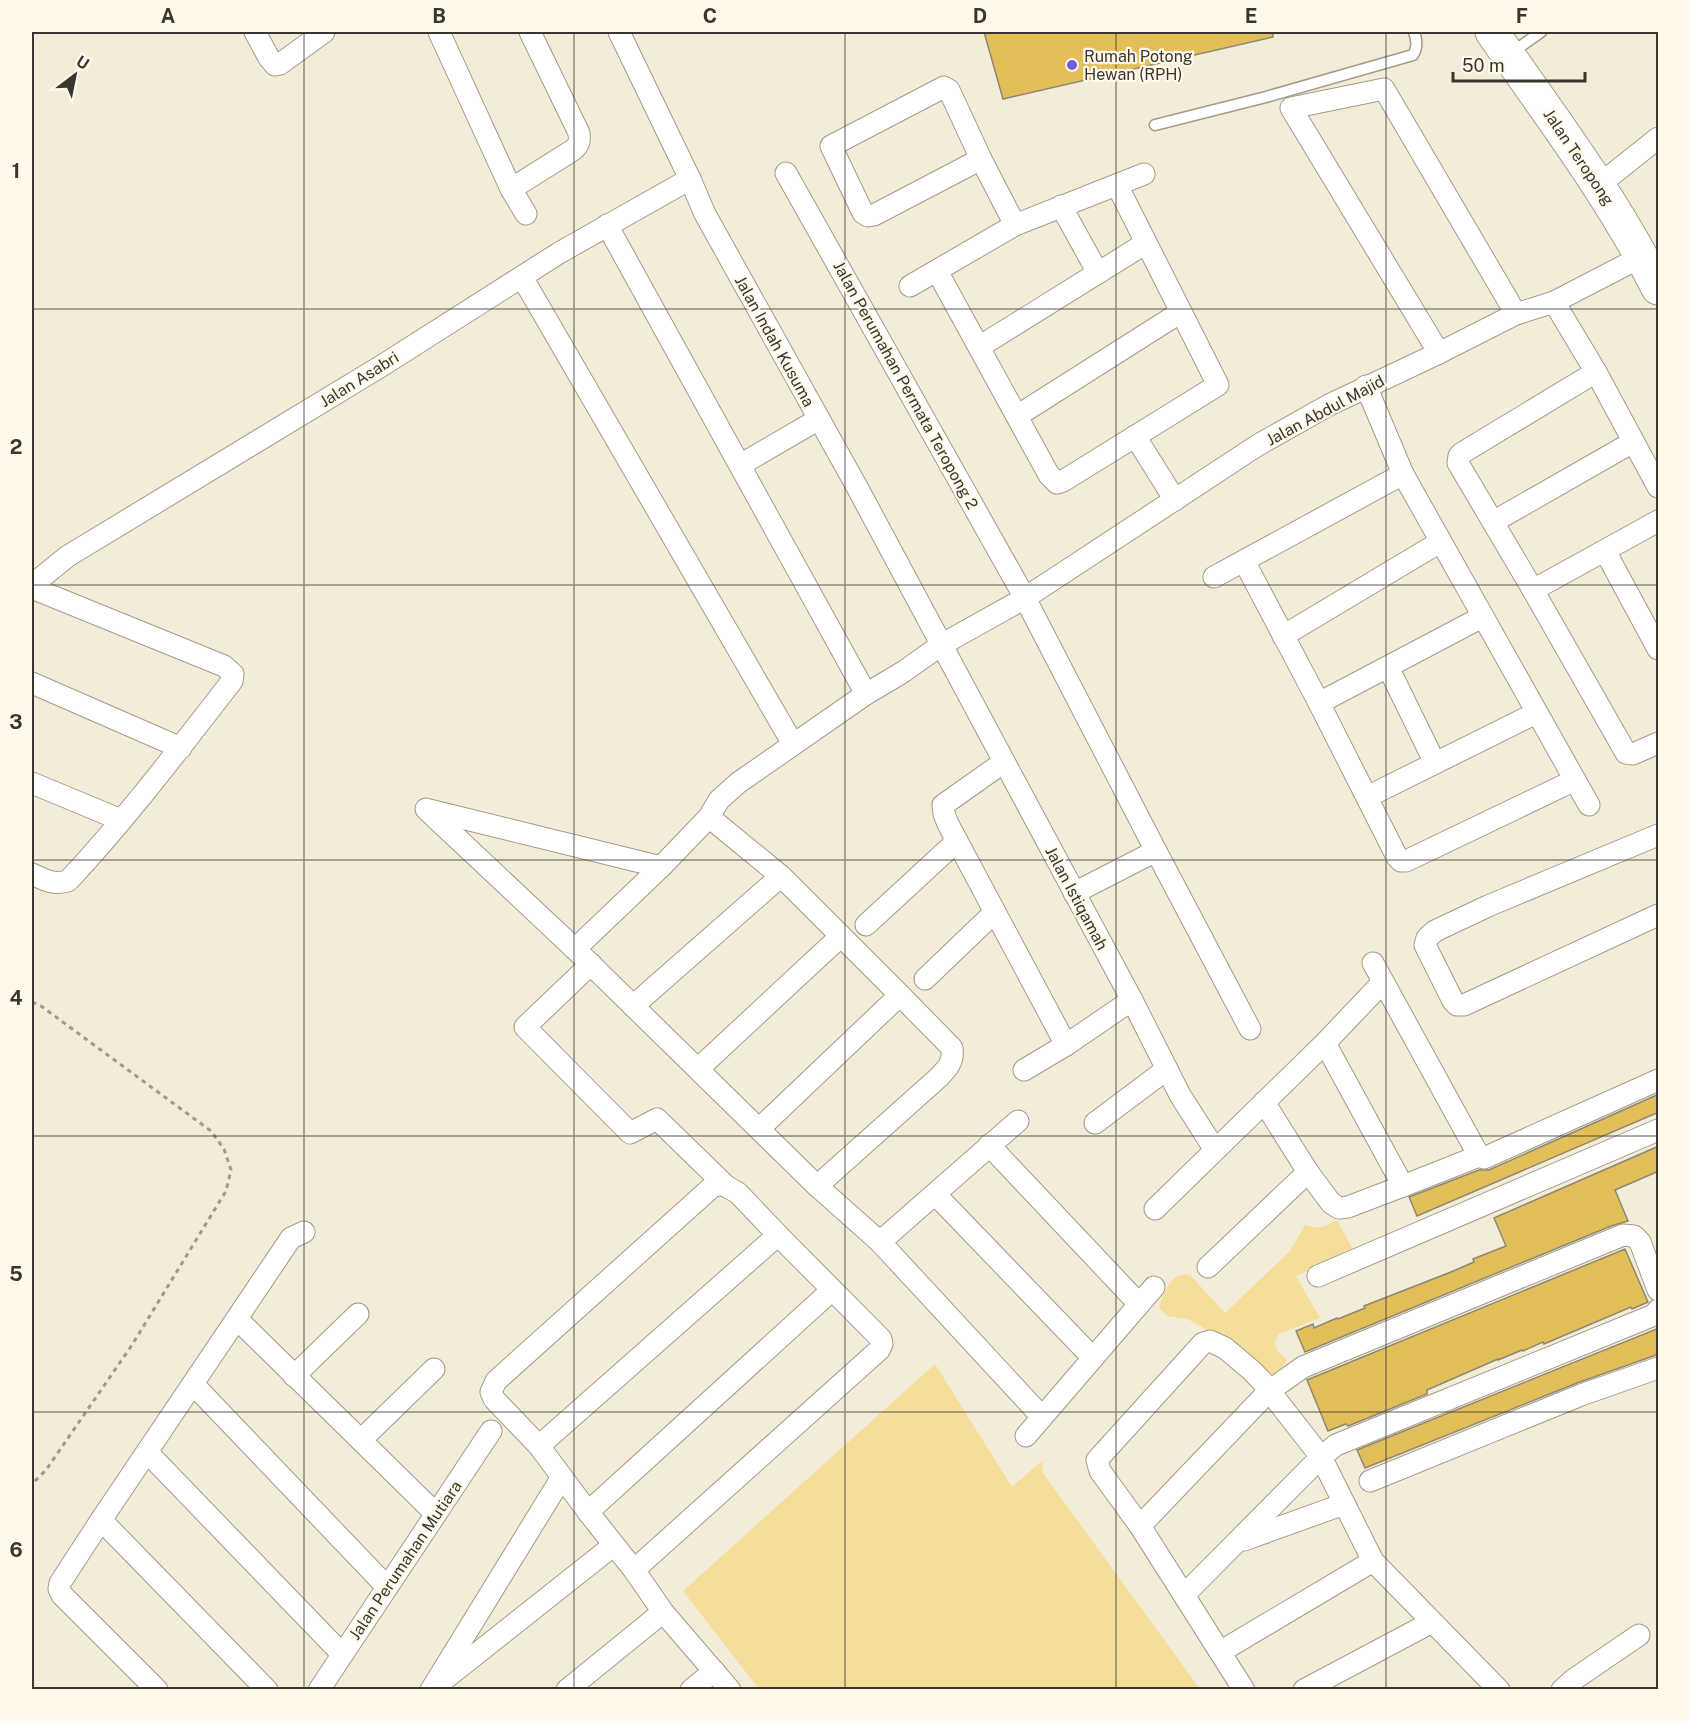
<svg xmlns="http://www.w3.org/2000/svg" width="1690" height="1721" viewBox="0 0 1690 1721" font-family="'Public Sans',sans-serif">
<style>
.green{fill:#f5dd9a}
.building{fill:#e2bf59;stroke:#8e8776;stroke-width:1.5}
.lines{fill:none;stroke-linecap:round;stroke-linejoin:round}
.service-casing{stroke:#a29b89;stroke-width:13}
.minor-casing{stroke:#a29b89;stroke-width:23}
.primary-casing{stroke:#a29b89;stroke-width:35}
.path{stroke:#9f9a8b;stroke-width:3;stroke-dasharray:4.5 4.5;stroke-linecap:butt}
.service{stroke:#fff;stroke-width:10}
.minor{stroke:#fff;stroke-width:21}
.primary{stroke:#fff;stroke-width:33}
.grid{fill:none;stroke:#38362e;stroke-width:1.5;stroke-opacity:0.55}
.poi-dot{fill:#6f5fd9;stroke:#fff9e9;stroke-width:2}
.labels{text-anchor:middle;stroke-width:4.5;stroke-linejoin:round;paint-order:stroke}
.poi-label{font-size:16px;fill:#38362e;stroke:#fff9e9;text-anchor:start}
.street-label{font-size:16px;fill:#38362e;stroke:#fff9e9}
.neatline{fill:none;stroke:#38362e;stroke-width:2}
.grid-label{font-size:20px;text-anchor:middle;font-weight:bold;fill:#38362e}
</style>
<rect width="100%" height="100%" fill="#f3ecd8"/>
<g class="green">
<path d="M1337,1220L1352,1248L1351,1253L1296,1276L1320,1318L1279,1334L1274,1343L1279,1353L1286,1358L1287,1361L1270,1381L1201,1326L1187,1319L1167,1316L1159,1307C1163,1293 1173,1268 1191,1276L1225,1313L1290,1251L1305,1225C1319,1230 1324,1227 1337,1220Z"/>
<polygon points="935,1364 1012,1487 1043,1460 1042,1472 1200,1689 759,1689 683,1591"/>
</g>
<g class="building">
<polygon points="984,32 1273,32 1273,37 1003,99"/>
<polygon points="1659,1094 1659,1112 1417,1216 1409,1197 1479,1170 1489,1170"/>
<polygon points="1659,1146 1659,1171 1615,1190 1628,1221 1611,1226 1305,1352 1296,1331 1313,1324 1314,1328 1337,1318 1338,1319 1365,1308 1364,1306 1451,1272 1474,1262 1473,1259 1506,1246 1494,1218"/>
<polygon points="1625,1249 1648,1302 1632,1309 1631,1307 1544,1344 1543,1342 1523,1351 1522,1350 1498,1360 1498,1359 1427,1390 1427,1394 1348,1426 1346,1424 1328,1431 1307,1380"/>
<polygon points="1659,1328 1659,1354 1577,1383 1365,1468 1357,1450"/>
</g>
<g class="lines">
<defs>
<g id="service">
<polyline points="1511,53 1541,32"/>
<path d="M1155,125L1266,97L1413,55C1418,47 1417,40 1414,32"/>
</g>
<g id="minor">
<polyline points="255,32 269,58 275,65 280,64 324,32"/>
<path d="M439,32L511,189L573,150C579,145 580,142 579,133L530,32"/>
<polyline points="619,32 690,179 705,214 857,487 1132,1000 1180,1095 1215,1150"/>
<polyline points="981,159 874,215 868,216 863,213 831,146 944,87 949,90 981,159 1015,225"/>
<polyline points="786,173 1025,598 1156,851 1250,1029"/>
<polyline points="1599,185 1658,138"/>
<polyline points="511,189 526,214"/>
<polyline points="1061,206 1098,273"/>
<polyline points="607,225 866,694"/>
<polyline points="937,271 1049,475 1057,483 1063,481 1218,385 1117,185"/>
<polyline points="522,277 793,744"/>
<polyline points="910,286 1015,225 1144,174"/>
<polyline points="1554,302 1596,372 1658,487"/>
<polyline points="979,347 1146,243"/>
<polyline points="1439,353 1291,108 1384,89 1516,314"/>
<polyline points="1596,372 1462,453 1459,456 1458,463 1533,590 1626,753 1633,754 1658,743"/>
<polyline points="1366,386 1403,474 1589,805"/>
<polyline points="1017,416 1181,312"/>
<polyline points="1135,436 1175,500"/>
<polyline points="740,465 819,419"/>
<polyline points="1493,522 1633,442"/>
<polyline points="1605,551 1658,649"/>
<polyline points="1244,561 1319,703 1397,857 1401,861 1406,861 1575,780"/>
<polyline points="1214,577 1403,474"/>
<polyline points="32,585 68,556 383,365 559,253 690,179"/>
<path d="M32,588L224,666L233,674L232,681C179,749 127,818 68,881C53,885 45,880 32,874"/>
<polyline points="1533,590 1658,521"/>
<polyline points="1283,636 1440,542"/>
<polyline points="1388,667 1435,763"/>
<polyline points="32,683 181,748"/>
<polyline points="1319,703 1482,617"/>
<polyline points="1004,762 943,805 944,814 948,824 1066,1045 1132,1000"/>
<polyline points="32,783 121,820"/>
<polyline points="1367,797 1536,713"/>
<polyline points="426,809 575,949 817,1186 880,1242 1042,1417"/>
<polyline points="429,810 661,867"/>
<path d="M709,817L781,876L900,995L952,1048C954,1062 947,1069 938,1078L817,1186"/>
<polyline points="1658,835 1488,906 1435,931 1427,938 1425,945 1453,1001 1457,1005 1464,1005 1658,915"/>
<polyline points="1074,893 1156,851"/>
<polyline points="866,925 957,841"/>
<polyline points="575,949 661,867 709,817 719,800 738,783 866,694 903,672 941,645 1025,598 1258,445 1329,405 1439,353 1516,314 1554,302 1643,256"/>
<polyline points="1373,963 1479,1156"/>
<polyline points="591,964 525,1027 630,1133 657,1119 726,1186"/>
<polyline points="925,979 995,912"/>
<polyline points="633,1006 781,876"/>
<polyline points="1325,1043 1403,1186"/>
<polyline points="699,1068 841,936"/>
<polyline points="1024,1070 1066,1045"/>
<polyline points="1264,1102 1308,1172 1331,1203 1339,1208 1348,1207 1403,1186 1479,1156 1484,1158 1658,1080"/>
<polyline points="1095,1123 1167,1069"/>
<polyline points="759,1129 900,995"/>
<polyline points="989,1145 1139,1304"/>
<polyline points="935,1194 1093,1358"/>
<polyline points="1155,1209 1325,1043 1383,982"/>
<polyline points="880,1242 1018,1121"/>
<polyline points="1208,1267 1308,1172"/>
<polyline points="1318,1276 1658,1130"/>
<polyline points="237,1319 436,1514"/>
<polyline points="294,1376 358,1314"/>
<polyline points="193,1384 387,1587"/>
<polyline points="1026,1436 1154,1287"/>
<polyline points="361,1440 434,1369"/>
<polyline points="539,1446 778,1235"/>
<polyline points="147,1452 342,1654"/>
<polyline points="1370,1481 1581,1395 1658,1368"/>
<polyline points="588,1512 832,1290"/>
<polyline points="101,1520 267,1690"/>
<polyline points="1140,1526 1269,1391 1303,1367 1623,1235 1634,1236 1640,1242 1658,1290"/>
<polyline points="1244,1540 1344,1504"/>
<polyline points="634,1570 879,1350 882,1344 881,1339 778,1235 738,1193 722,1184 712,1187 496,1381 491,1392 494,1399 539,1446 588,1512 634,1570 663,1612 730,1690"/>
<polyline points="1184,1595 1321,1457 1336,1445 1654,1315 1658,1310"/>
<polyline points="1220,1652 1373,1561"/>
<polyline points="441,1682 614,1545"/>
<polyline points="157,1690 62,1595 59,1589 60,1583 101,1520 291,1238 304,1232"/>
<polyline points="319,1690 491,1431"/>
<polyline points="431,1690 562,1477"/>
<polyline points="567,1690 663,1612"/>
<polyline points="691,1690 714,1671"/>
<polyline points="1244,1690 1140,1526 1100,1471 1097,1460 1203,1343 1210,1341 1225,1348 1251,1370 1261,1380 1321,1457 1373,1561 1499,1690"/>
<polyline points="1304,1690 1432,1622"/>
<polyline points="1562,1690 1573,1680 1639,1635"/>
</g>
<path id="primary" d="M1492,32C1550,115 1612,197 1658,288"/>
</defs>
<use href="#service" class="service-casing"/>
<use href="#minor" class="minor-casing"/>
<use href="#primary" class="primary-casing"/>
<polyline class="path" points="32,1002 41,1006 211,1131 224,1149 231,1170 226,1191 132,1345 46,1470 32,1484"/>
<use href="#service" class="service"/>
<use href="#minor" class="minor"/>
<use href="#primary" class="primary"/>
</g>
<path class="grid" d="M304,32V1690M574,32V1690M845,32V1690M1116,32V1690M1386,32V1690M32,309H1658M32,585H1658M32,860H1658M32,1136H1658M32,1412H1658"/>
<circle class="poi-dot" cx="1072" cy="65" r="6"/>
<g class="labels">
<g class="poi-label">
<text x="1084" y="62">Rumah Potong<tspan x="1084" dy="18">Hewan (RPH)</tspan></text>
</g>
<g class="street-label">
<text transform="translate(1579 157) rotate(56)" y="6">Jalan Teropong</text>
<text transform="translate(775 341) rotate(61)" y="6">Jalan Indah Kusuma</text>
<text transform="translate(359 379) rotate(-32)" y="6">Jalan Asabri</text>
<text transform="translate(906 385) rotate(61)" y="6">Jalan Perumahan Permata Teropong 2</text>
<text transform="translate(1325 410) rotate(-28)" y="6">Jalan Abdul Majid</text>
<text transform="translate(1077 898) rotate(62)" y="6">Jalan Istiqamah</text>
<text transform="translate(405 1560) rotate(-56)" y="6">Jalan Perumahan Mutiara</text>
</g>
</g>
<rect width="1690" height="1721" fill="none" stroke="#fff9e9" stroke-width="66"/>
<g transform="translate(75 75) rotate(32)" stroke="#fff9e9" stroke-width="4.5" paint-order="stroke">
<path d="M0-4.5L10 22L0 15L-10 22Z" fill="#38362e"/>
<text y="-9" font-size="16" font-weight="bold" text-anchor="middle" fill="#38362e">U</text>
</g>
<path d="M1453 72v9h132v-9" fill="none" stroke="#38362e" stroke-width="3"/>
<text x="1462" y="72" font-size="18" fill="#38362e" stroke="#fff9e9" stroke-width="4.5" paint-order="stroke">50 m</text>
<rect x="33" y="33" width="1624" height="1655" class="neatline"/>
<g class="grid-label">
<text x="168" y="23">A</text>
<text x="439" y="23">B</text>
<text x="710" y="23">C</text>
<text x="980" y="23">D</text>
<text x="1251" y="23">E</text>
<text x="1522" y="23">F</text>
<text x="16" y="178">1</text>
<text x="16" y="454">2</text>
<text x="16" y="729">3</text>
<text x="16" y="1005">4</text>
<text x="16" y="1281">5</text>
<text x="16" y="1557">6</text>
</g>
</svg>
